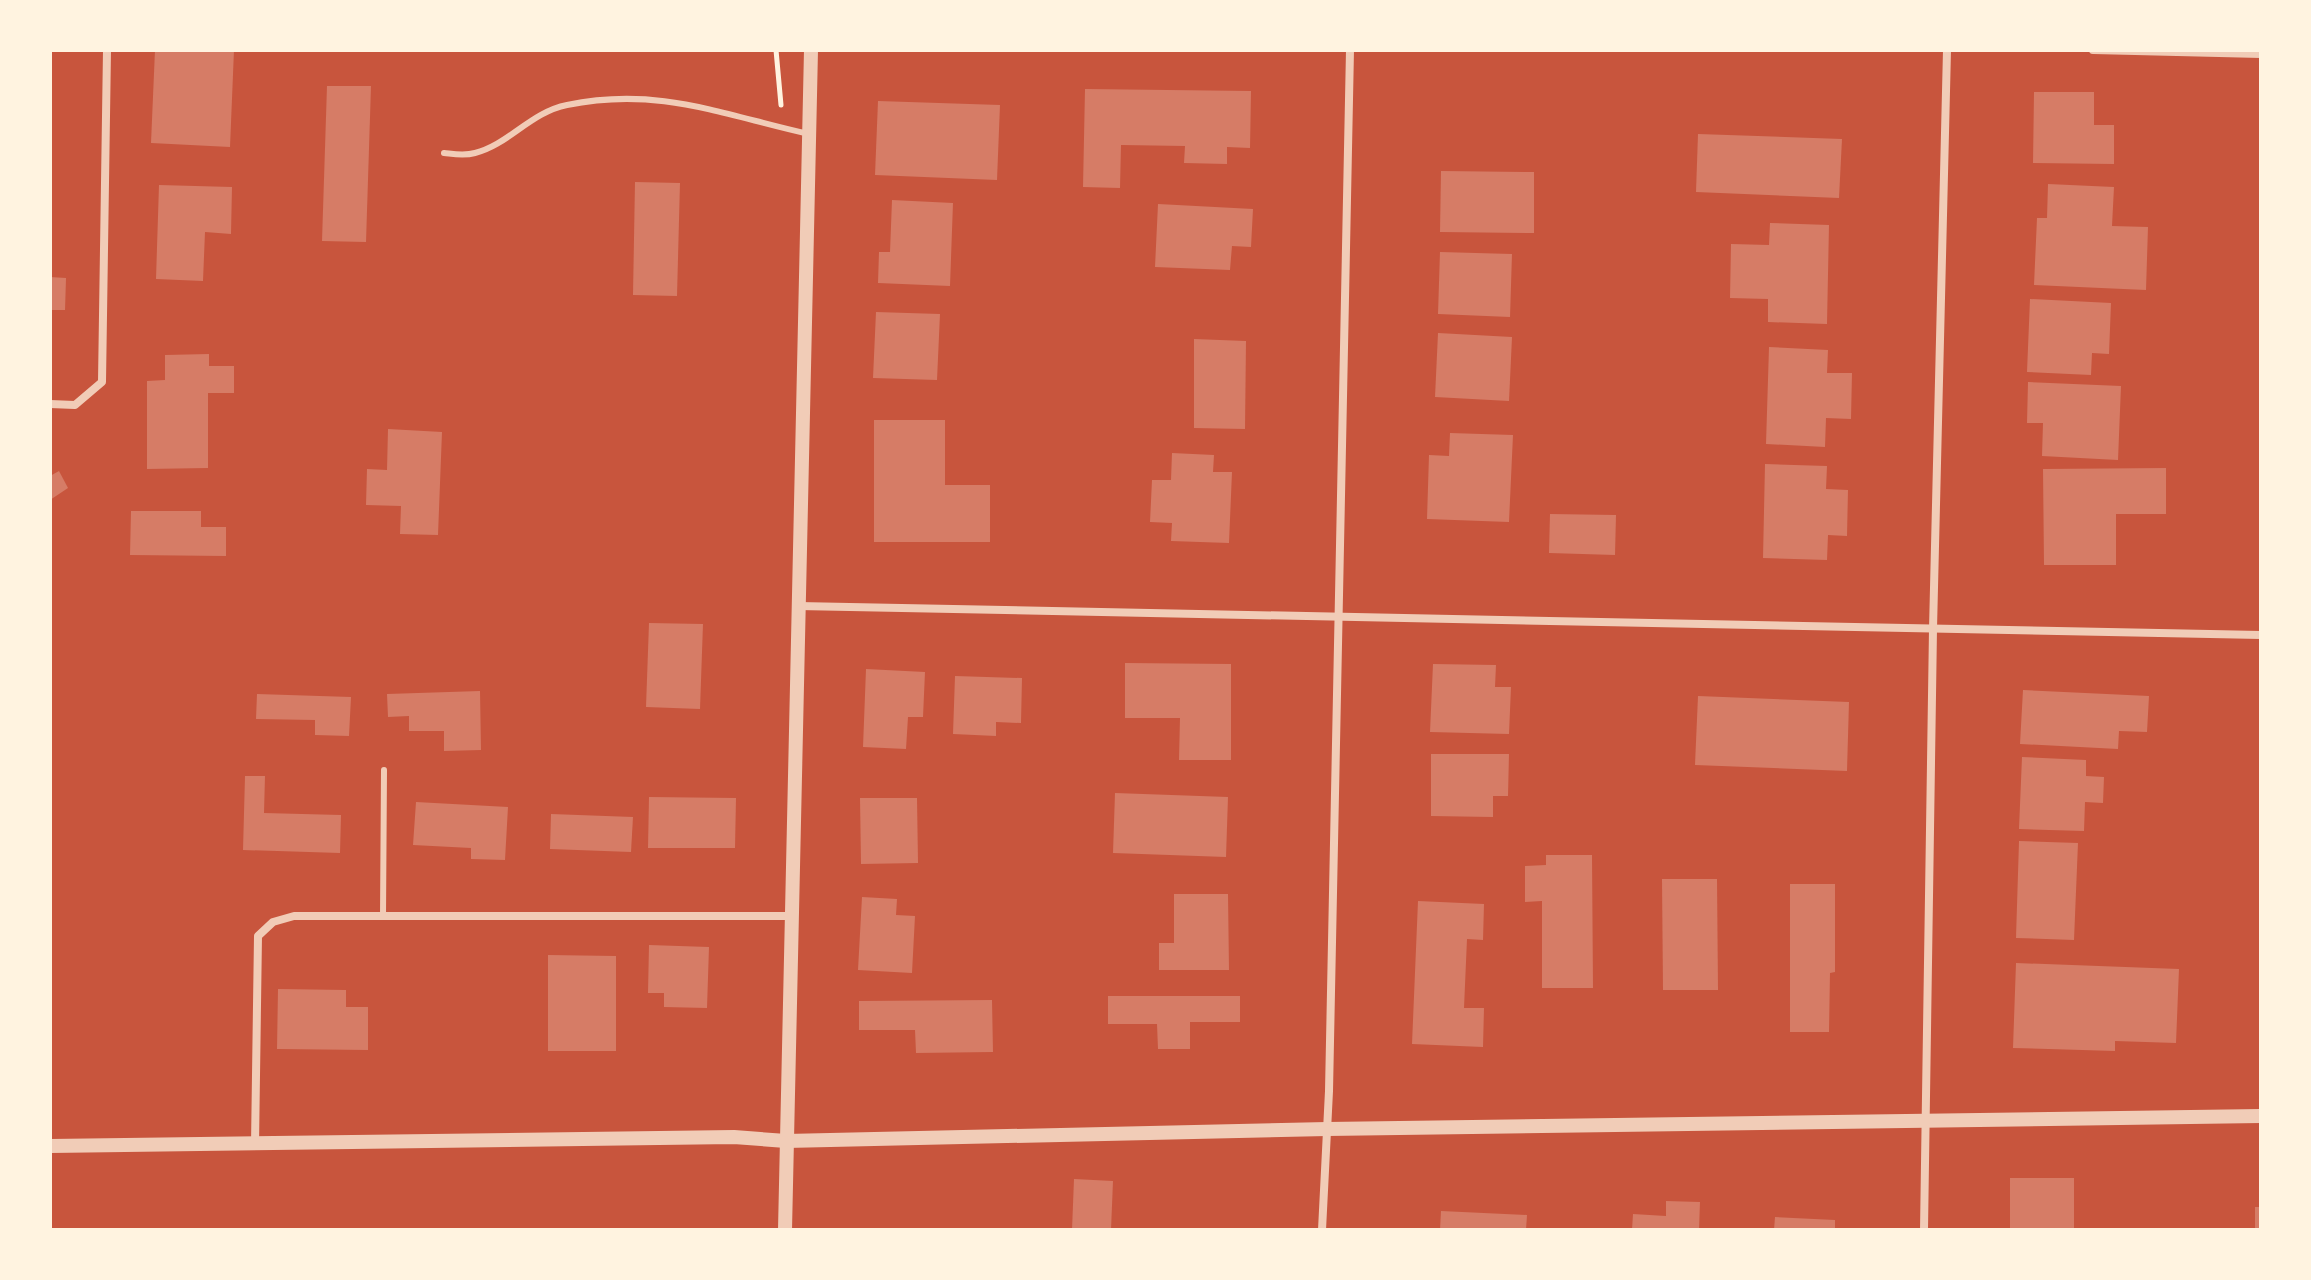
<svg xmlns="http://www.w3.org/2000/svg" width="2311" height="1280" viewBox="0 0 2311 1280" font-family="'Sofia Sans Condensed',sans-serif">
<style>
.building{fill:#d67c66}
.lines{fill:none;stroke-linecap:round;stroke-linejoin:round}
.path{stroke:#fff3e0;stroke-width:5}
.service{stroke:#f1ccb7;stroke-width:6}
.minor{stroke:#f1ccb7;stroke-width:8}
.tertiary{stroke:#f1ccb7;stroke-width:14}
</style>
<rect width="100%" height="100%" fill="#c8553d"/>
<g class="building">
<polygon points="155,50 234,50 230,147 151,143"/>
<polygon points="327,86 371,86 366,242 322,241"/>
<polygon points="1085,89 1251,91 1250,148 1227,147 1227,164 1184,163 1185,146 1121,145 1120,188 1083,187"/>
<polygon points="2034,92 2094,92 2094,125 2114,125 2114,164 2033,163"/>
<polygon points="878,101 1000,105 997,180 875,175"/>
<polygon points="1698,134 1842,139 1839,198 1696,192"/>
<polygon points="1441,171 1534,172 1534,233 1440,232"/>
<polygon points="635,182 680,183 677,296 633,295"/>
<polygon points="2048,184 2114,187 2112,226 2148,227 2146,290 2034,285 2037,218 2047,218"/>
<polygon points="159,185 232,187 231,234 205,232 203,281 156,279"/>
<polygon points="892,200 953,203 950,286 878,283 879,252 890,252"/>
<polygon points="1158,204 1253,209 1251,247 1232,246 1230,270 1155,267"/>
<polygon points="1770,223 1829,225 1827,324 1768,322 1768,299 1730,298 1731,244 1769,245"/>
<polygon points="1440,252 1512,254 1510,317 1438,314"/>
<polygon points="50,277 66,278 65,310 50,310"/>
<polygon points="2030,299 2111,303 2109,354 2092,353 2091,375 2027,372"/>
<polygon points="876,312 940,314 937,380 873,378"/>
<polygon points="1438,333 1512,337 1509,401 1435,397"/>
<polygon points="1194,339 1246,341 1245,429 1194,428"/>
<polygon points="1769,347 1828,350 1827,373 1852,373 1851,419 1826,418 1825,447 1766,444"/>
<polygon points="209,354 209,366 234,366 234,393 208,393 208,468 147,469 147,381 165,380 165,355"/>
<polygon points="2028,382 2121,386 2118,460 2042,456 2043,423 2027,423"/>
<polygon points="874,420 945,420 945,485 990,485 990,542 874,542"/>
<polygon points="388,429 442,432 438,535 400,534 401,506 366,505 367,469 387,470"/>
<polygon points="1450,433 1513,435 1509,522 1427,519 1429,455 1449,456"/>
<polygon points="1172,453 1214,455 1213,472 1232,472 1229,543 1171,541 1172,523 1150,522 1152,480 1171,480"/>
<polygon points="1765,464 1827,466 1826,489 1848,490 1847,536 1828,535 1827,560 1763,558"/>
<polygon points="2166,468 2166,514 2116,514 2116,565 2044,565 2043,469"/>
<polygon points="59,471 68,488 50,500 50,476"/>
<polygon points="131,511 201,511 201,527 226,527 226,556 130,555"/>
<polygon points="1550,514 1616,515 1615,555 1549,553"/>
<polygon points="649,623 703,624 700,709 646,707"/>
<polygon points="1125,663 1231,664 1231,760 1179,760 1180,718 1125,718"/>
<polygon points="1433,664 1496,665 1495,687 1511,687 1509,734 1430,732"/>
<polygon points="866,669 925,672 923,717 908,717 906,749 863,747"/>
<polygon points="955,676 1022,678 1021,723 996,722 996,736 953,734"/>
<polygon points="2023,690 2149,696 2147,732 2119,731 2118,749 2020,744"/>
<polygon points="480,691 481,750 444,751 444,731 409,731 409,716 388,717 387,694"/>
<polygon points="257,694 351,697 349,736 315,735 315,720 256,719"/>
<polygon points="1698,696 1849,702 1847,771 1695,765"/>
<polygon points="1431,754 1509,754 1508,796 1493,796 1493,817 1431,816"/>
<polygon points="2022,757 2086,760 2086,776 2104,777 2103,803 2085,802 2084,831 2019,829"/>
<polygon points="245,776 265,776 264,813 341,815 340,853 243,850"/>
<polygon points="1115,793 1228,797 1226,857 1113,853"/>
<polygon points="649,797 736,798 735,848 648,848"/>
<polygon points="860,798 917,798 918,863 861,864"/>
<polygon points="416,802 508,807 505,860 471,859 471,848 413,845"/>
<polygon points="551,814 633,817 631,852 550,849"/>
<polygon points="2019,841 2078,843 2074,940 2016,938"/>
<polygon points="1546,855 1592,855 1593,988 1542,988 1542,901 1525,902 1525,866 1546,865"/>
<polygon points="1662,879 1717,879 1718,990 1663,990"/>
<polygon points="1790,884 1835,884 1835,972 1830,973 1829,1032 1790,1032"/>
<polygon points="1174,894 1228,894 1229,970 1159,970 1159,943 1174,943"/>
<polygon points="862,897 897,899 896,915 915,916 912,973 858,970"/>
<polygon points="1418,901 1484,904 1483,940 1467,939 1464,1008 1484,1008 1483,1047 1412,1044"/>
<polygon points="649,945 709,947 707,1008 664,1007 664,993 648,993"/>
<polygon points="548,955 616,956 616,1051 548,1051"/>
<polygon points="2016,963 2179,969 2176,1043 2115,1041 2115,1051 2013,1048"/>
<polygon points="278,989 346,990 346,1007 368,1007 368,1050 277,1049"/>
<polygon points="1108,996 1240,996 1240,1022 1190,1022 1190,1049 1158,1049 1157,1024 1108,1024"/>
<polygon points="992,1000 993,1052 916,1053 915,1030 859,1030 859,1001"/>
<rect x="2010" y="1178" width="64" height="52"/>
<polygon points="1074,1179 1113,1181 1111,1230 1072,1230"/>
<polygon points="1666,1201 1700,1202 1699,1230 1632,1230 1633,1214 1666,1216"/>
<rect x="2255" y="1207" width="6" height="23"/>
<polygon points="1441,1211 1527,1215 1526,1230 1440,1230"/>
<polygon points="1775,1217 1835,1220 1835,1230 1774,1230"/>
</g>
<g class="lines">
<polyline class="path" points="776,50 781,105"/>
<g class="service">
<path d="M444,153C454,154 464,156 475,153C508,145 531,112 567,105C658,86 723,115 809,134"/>
<polyline points="383,916 384,770"/>
</g>
<g class="minor">
<polyline points="2093,50 2261,54"/>
<polyline points="50,404 75,405 102,382 107,50"/>
<polyline points="798,606 2261,635"/>
<polyline points="255,1145 258,936 273,922 294,916 792,916"/>
<polyline points="1322,1230 1329,1091 1350,50"/>
<polyline points="1924,1230 1933,629 1947,50"/>
</g>
<g class="tertiary">
<polyline points="50,1146 734,1137 786,1141 1327,1129 2261,1116"/>
<polyline points="785,1230 811,50"/>
</g>
</g>
<rect width="2311" height="1280" fill="none" stroke="#fff3e0" stroke-width="104"/>
</svg>
